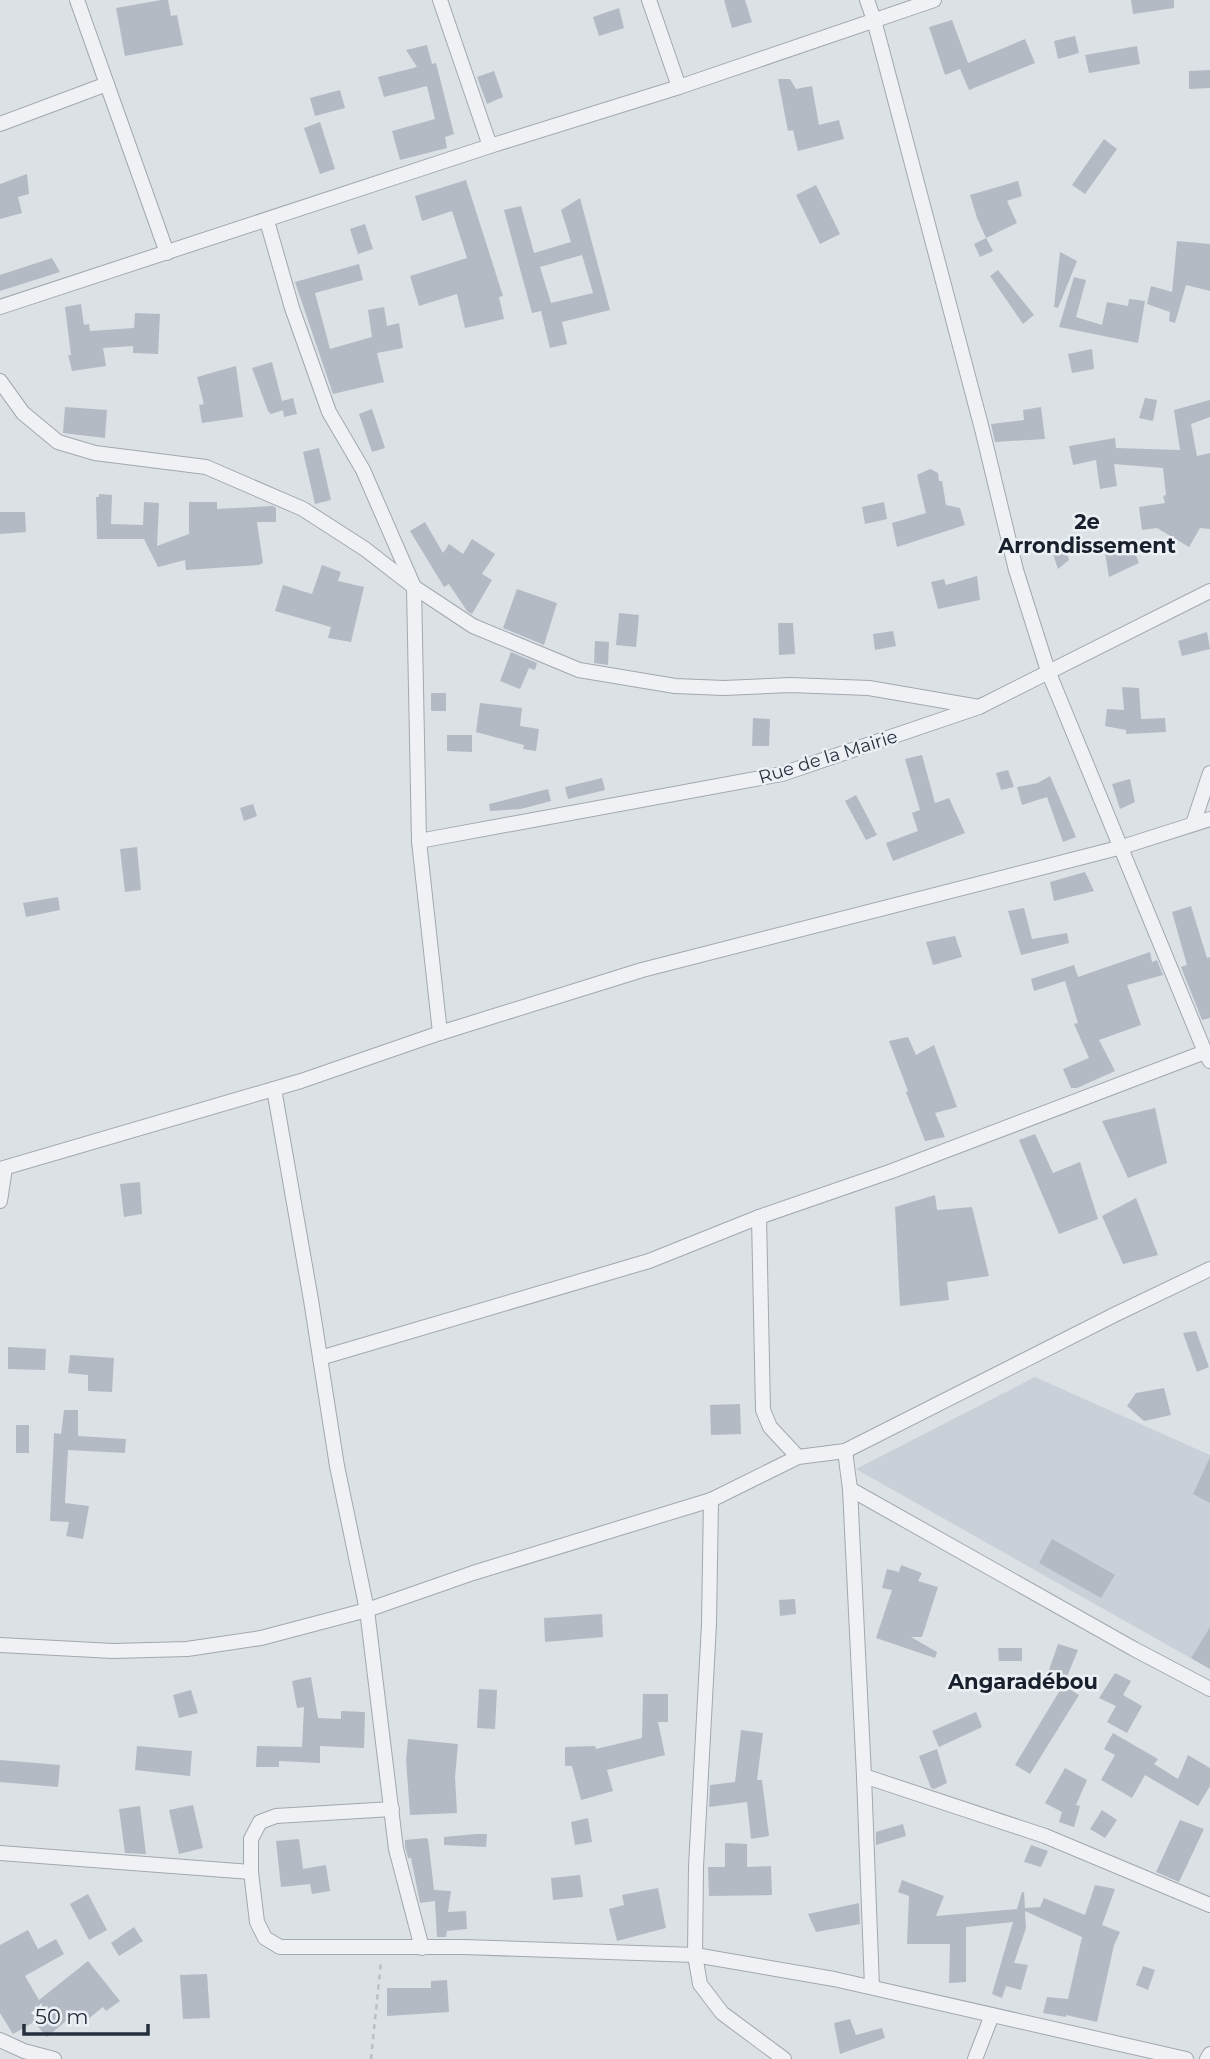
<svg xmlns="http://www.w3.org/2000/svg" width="1210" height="2059" viewBox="0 0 1210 2059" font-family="Montserrat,sans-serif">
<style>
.built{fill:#cad0d8}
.building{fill:#b4bac3;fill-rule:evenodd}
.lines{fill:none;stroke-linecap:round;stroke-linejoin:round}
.minor-casing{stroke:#a2a8b0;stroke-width:16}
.path{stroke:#bbbfc5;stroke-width:2.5;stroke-dasharray:5 5;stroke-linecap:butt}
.minor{stroke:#eff1f5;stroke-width:14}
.labels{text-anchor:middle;stroke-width:5;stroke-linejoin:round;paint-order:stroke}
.street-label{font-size:18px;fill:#262f3d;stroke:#ecf0f4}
.quarter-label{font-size:21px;font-weight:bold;fill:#19202d;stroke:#ecf0f4}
</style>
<rect width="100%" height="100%" fill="#dce1e6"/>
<polygon class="built" points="1035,1377 1210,1455 1210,1669 856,1469"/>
<g class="building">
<polygon points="161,0 168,0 171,16 177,15 183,45 125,56 116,8"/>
<polygon points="724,0 745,0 752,22 732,28"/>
<polygon points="1131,0 1174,0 1174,8 1133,14"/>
<polygon points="619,8 624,28 599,36 593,17"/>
<polygon points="952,20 968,63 1025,39 1035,63 969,90 960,69 945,75 929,27"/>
<polygon points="1075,36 1079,53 1058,59 1054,41"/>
<polygon points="427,45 432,64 436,63 454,134 445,137 447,148 400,160 392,131 435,119 427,86 384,97 378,77 417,67 406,50"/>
<polygon points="1137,46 1140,64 1089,73 1085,55"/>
<polygon points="1210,70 1210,88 1189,89 1189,71"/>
<polygon points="494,71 503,97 487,104 477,77"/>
<polygon points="778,79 790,79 796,89 812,86 819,125 839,120 844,139 798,151 793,130 788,131"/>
<polygon points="340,90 345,108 315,116 310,98"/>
<polygon points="320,122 335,169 320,174 304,128"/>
<polygon points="1104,139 1117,149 1085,194 1072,185"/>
<polygon points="27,174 29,194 18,197 22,213 0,219 0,184"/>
<polygon points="466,180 503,296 499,297 504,319 465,328 457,294 419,306 410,276 467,258 452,211 422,221 415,196"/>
<polygon points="1018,181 1022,196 1007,201 1017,223 986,238 977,218 970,195"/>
<polygon points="816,185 840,234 820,244 796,195"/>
<path d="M580,198L610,310L562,322L567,344L550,348L541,311L532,313L504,210L521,206L534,253L571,242L561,210ZM582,255L593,293L551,303L540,267Z"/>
<polygon points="365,224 373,249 358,254 350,229"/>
<polygon points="986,238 993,251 980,257 974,244"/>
<polygon points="1177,241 1210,244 1210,291 1186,285 1175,323 1169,321 1170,312 1147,304 1151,286 1172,292"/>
<polygon points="1060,252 1077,261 1058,308 1054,307"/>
<polygon points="52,258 60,272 0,291 0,275"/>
<polygon points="359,264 363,280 315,293 330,349 372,337 368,310 384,307 387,326 399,323 403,348 377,353 384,382 333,394 295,282"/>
<polygon points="998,270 1034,315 1023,324 990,276"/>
<polygon points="1074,277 1086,280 1076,317 1102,325 1107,302 1128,306 1129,299 1145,301 1138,343 1059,327"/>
<polygon points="81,304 84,325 89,324 90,331 134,328 135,313 160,314 158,354 133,353 133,346 103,348 106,366 72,371 68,355 71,355 65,307"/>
<polygon points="1092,349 1094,369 1072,373 1068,354"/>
<polygon points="272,362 282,401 293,398 297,414 284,417 283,410 271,414 268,411 252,368"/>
<polygon points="236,366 243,417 202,423 199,405 204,404 197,377"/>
<polygon points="1145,398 1157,400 1153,421 1139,418"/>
<polygon points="1210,400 1210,417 1191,424 1197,456 1210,453 1210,529 1200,528 1189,547 1157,528 1142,530 1139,507 1165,503 1163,496 1166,495 1163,468 1114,464 1117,486 1100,489 1096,460 1073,465 1069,446 1115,438 1116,448 1180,450 1174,410"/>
<polygon points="65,407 107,410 105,438 63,433"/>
<polygon points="1041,407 1045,439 995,442 991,424 1024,420 1023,410"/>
<polygon points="372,409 385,448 372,452 359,414"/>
<polygon points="319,448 331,500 315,504 303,452"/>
<polygon points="930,469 938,473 939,481 942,481 946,505 960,508 965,525 897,547 892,523 926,513 917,475"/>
<polygon points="99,494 112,495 111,524 143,525 144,502 159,503 157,546 189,534 189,502 217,502 217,509 273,506 276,508 276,522 257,522 263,563 259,565 186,570 185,560 158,567 144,539 97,539 96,497 99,497"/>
<polygon points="884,502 887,519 865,524 862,507"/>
<polygon points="0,512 25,512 26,532 0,534"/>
<polygon points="425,522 443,553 449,544 463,554 472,539 495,554 482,574 492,580 472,614 467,611 449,584 444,587 410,531"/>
<polygon points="1133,548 1139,563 1109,577 1105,553"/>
<polygon points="1066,550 1069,560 1058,569 1053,554"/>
<polygon points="322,565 341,572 338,581 364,587 351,642 328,638 331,627 275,611 283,585 312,594"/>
<polygon points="977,576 980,600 938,609 931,582 944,579 946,585"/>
<polygon points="517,589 557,603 544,645 503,628"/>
<polygon points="619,613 639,615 636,647 616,645"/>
<polygon points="778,623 793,623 795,654 779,655"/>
<polygon points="893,631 896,646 875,650 873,634"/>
<polygon points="1207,632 1210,649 1182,656 1178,641"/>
<polygon points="595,641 609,642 608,665 594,663"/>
<polygon points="511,652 537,663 535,670 529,668 520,689 500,681"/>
<polygon points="1122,687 1139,688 1141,719 1165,718 1166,732 1126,734 1126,730 1105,726 1107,709 1124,710"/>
<rect x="431" y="693" width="15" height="18"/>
<polygon points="480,703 522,708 520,726 539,729 536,751 523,749 524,745 476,732"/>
<polygon points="753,718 770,719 769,746 752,746"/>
<polygon points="447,735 472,735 472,752 447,751"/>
<polygon points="922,755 935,803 949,798 965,833 893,861 886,843 918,831 912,813 920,810 905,759"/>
<polygon points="1008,770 1014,787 1001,790 996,773"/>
<polygon points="1050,776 1076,837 1063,842 1047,797 1022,805 1017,787 1038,783"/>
<polygon points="602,778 605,790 568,799 565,787"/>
<polygon points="1130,779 1135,802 1120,809 1112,784"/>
<polygon points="548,789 551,801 521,809 490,811 489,804"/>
<polygon points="856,795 877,835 866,840 845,801"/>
<polygon points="253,804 257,816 244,821 240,808"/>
<polygon points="137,847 141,890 125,892 120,849"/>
<polygon points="1085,872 1094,891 1054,901 1050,882"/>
<polygon points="58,897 60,910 26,917 23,903"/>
<polygon points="1191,906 1207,958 1210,957 1210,1018 1202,1020 1181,967 1187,965 1172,912"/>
<polygon points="1024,908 1032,939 1067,933 1069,943 1021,955 1008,911"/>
<polygon points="955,936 962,957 933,965 926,942"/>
<polygon points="1150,952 1152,962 1157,960 1163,975 1127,985 1141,1025 1099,1040 1115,1071 1077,1088 1071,1088 1063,1069 1089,1058 1074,1024 1078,1023 1065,981 1034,991 1031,979 1074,965 1078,977"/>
<polygon points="908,1037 916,1055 934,1045 957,1107 935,1113 945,1137 925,1141 906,1092 908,1091 889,1041"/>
<polygon points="1155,1108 1167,1163 1128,1178 1102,1121"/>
<polygon points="1035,1134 1053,1173 1080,1162 1098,1219 1059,1234 1019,1140"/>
<polygon points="140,1182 142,1214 124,1217 120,1184"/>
<polygon points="935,1195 937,1210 972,1207 989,1276 947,1282 949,1300 900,1306 895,1207"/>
<polygon points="1136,1198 1158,1255 1123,1264 1102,1216"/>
<polygon points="1196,1331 1209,1367 1197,1372 1183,1333"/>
<polygon points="8,1347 46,1349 45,1370 8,1369"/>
<polygon points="70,1355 114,1358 112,1392 88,1391 88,1375 68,1373"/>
<polygon points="1164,1388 1171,1415 1144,1421 1127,1406 1136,1393"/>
<polygon points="740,1404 741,1434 711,1435 710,1405"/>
<polygon points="64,1410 78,1410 78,1436 126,1439 125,1453 68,1450 65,1503 89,1506 83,1539 66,1536 69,1522 50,1521 54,1433 61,1434"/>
<rect x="16" y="1425" width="13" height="28"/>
<polygon points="1210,1457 1210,1503 1193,1494"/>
<polygon points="1052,1539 1115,1575 1101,1598 1039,1563"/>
<polygon points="901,1565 922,1573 918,1581 938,1587 922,1637 911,1637 937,1652 935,1658 876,1638 892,1590 882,1588 887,1569 899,1572"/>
<polygon points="795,1599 796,1614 780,1616 779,1600"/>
<polygon points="602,1614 603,1637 545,1642 544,1618"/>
<polygon points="1210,1627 1210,1669 1191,1658"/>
<polygon points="1058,1644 1078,1650 1066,1679 1048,1673"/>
<polygon points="998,1648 1022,1648 1022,1661 999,1661"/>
<polygon points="1115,1673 1131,1681 1123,1695 1142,1706 1127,1733 1107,1722 1116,1706 1099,1698"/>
<polygon points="311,1677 318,1718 341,1719 341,1711 365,1712 364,1748 320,1746 320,1763 279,1761 279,1767 256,1767 257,1746 302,1747 304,1707 297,1708 292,1681"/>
<polygon points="1063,1685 1079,1695 1030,1774 1015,1765"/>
<polygon points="479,1689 497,1690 495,1729 477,1728"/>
<polygon points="191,1690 198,1713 179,1718 173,1695"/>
<polygon points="643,1694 668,1694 668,1722 658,1722 665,1755 607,1770 613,1791 581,1800 572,1766 565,1766 565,1747 595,1746 596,1749 642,1738"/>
<polygon points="976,1712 982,1727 939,1747 932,1731"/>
<polygon points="741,1730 763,1733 757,1780 762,1780 769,1836 751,1839 747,1802 709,1807 710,1785 735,1782"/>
<polygon points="1113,1733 1158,1759 1154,1764 1178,1779 1188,1755 1210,1768 1210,1786 1198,1806 1145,1775 1132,1798 1101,1780 1115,1755 1104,1749"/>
<polygon points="408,1739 458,1744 455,1777 457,1813 410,1815 406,1760"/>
<polygon points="137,1746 192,1751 190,1776 135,1770"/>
<polygon points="937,1749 947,1783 934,1789 931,1788 919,1756"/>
<polygon points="0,1760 60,1765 58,1787 0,1782"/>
<polygon points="1065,1768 1087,1780 1076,1805 1080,1806 1074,1827 1059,1822 1062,1812 1045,1803"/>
<polygon points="193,1805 203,1848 179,1854 169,1810"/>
<polygon points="140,1806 146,1854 125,1853 119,1809"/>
<polygon points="1102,1810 1117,1820 1105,1838 1090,1829"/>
<polygon points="588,1818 592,1842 575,1845 571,1822"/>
<polygon points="1180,1820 1204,1829 1179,1882 1156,1872"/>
<polygon points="903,1824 906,1836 876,1845 876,1832"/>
<polygon points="476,1834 487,1834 486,1847 444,1845 444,1837"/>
<polygon points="426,1838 428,1839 434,1890 451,1891 448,1912 466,1911 467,1929 447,1931 446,1937 437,1937 435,1901 420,1903 411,1858 408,1858 405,1847 405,1840"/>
<polygon points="299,1839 303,1869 326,1865 330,1891 312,1894 310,1884 281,1887 276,1841"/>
<polygon points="725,1843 747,1844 747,1867 771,1866 772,1895 709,1896 708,1867 725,1867"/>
<polygon points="1031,1845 1048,1851 1041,1867 1024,1862"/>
<polygon points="580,1875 583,1897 553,1900 551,1878"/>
<polygon points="902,1880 944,1896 936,1916 1017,1909 1022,1892 1024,1892 1025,1908 1040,1907 1044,1898 1085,1915 1095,1885 1115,1889 1102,1925 1120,1932 1114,1945 1097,2022 1066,2015 1066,2017 1043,2013 1047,1997 1068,1999 1082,1937 1025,1911 1026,1928 1014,1963 1028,1965 1021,1990 1006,1986 1002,1998 992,1994 1013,1922 966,1927 966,1982 949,1983 950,1944 907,1944 909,1896 898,1892"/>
<polygon points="658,1888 666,1928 617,1941 609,1909 624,1905 622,1895"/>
<polygon points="88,1894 107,1930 89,1940 70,1904"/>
<polygon points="859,1903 860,1924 816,1932 808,1914"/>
<polygon points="134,1927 143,1941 119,1956 111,1943"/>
<polygon points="28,1930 38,1949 56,1939 64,1954 25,1976 39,2000 88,1961 120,2001 106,2011 103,2007 87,2020 79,2010 47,2037 34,2022 13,2034 0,2013 0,1945"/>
<polygon points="1143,1966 1155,1970 1148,1990 1136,1985"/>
<polygon points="207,1974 210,2018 183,2019 180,1975"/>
<polygon points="447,1980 449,2012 387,2016 387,1988 431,1988 431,1981"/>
<polygon points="850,2019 856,2035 882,2028 885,2038 840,2054 834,2023"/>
</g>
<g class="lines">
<defs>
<g id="minor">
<polyline points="77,0 167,253"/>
<polyline points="440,0 490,146"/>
<polyline points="649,0 679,87"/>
<polyline points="867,0 874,20 982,429 1016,570 1048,671 1205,1052 1210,1061"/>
<polyline points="0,124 107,84"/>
<polyline points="267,221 292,308 329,412 363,470 414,587 473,626 579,670 675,686 724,688 790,685 869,688 979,707"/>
<polyline points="0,307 490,146 679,87 934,0"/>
<polyline points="0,381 23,413 58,442 95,453 206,467 303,509 365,549 414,587 419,841 440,1033"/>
<polyline points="1193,824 1210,773"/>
<polyline points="419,841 782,774 979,707 1210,591"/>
<polyline points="274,1089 311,1300 337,1466 367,1610 396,1849 422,1948"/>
<polyline points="0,1169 301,1081 440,1033 642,970 1122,847 1210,819"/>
<polyline points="0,1201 5,1168"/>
<polyline points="759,1217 763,1410 770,1427 798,1457"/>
<polyline points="320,1358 649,1261 759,1217 892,1171 1205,1052"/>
<polyline points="845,1451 850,1489 1134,1649 1210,1689"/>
<polyline points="850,1489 864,1776 872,1987"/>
<polyline points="711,1500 709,1624 696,1867 695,1955 700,1984 722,2013 784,2059"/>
<polyline points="0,1645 113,1651 187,1649 261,1638 367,1610 473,1573 711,1500 798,1457 845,1451 1114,1315 1210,1269"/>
<polyline points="864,1776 1045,1836 1210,1905"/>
<polyline points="392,1809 276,1816 260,1822 251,1839 251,1872 257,1922 265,1938 280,1947 463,1947 695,1955 834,1979 1186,2059"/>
<polyline points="0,1853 251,1872"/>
<polyline points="0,2040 24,2051 54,2059"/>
<polyline points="975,2059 992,2015"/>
<polyline points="1207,2059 1210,2054"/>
</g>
</defs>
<use href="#minor" class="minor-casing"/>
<polyline class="path" points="371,2059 381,1962"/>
<use href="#minor" class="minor"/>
</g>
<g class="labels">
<g class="street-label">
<text transform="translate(828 757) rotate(-17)" y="6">Rue de la Mairie</text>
</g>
<g class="quarter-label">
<text x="1087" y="529">2e<tspan x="1087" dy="24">Arrondissement</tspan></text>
<text x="1023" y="1689">Angaradébou</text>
</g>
</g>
<path d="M24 2024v10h124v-10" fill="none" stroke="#262f3d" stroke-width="3.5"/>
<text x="35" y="2024" font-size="21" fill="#262f3d" stroke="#ecf0f4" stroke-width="5" paint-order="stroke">50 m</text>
</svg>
